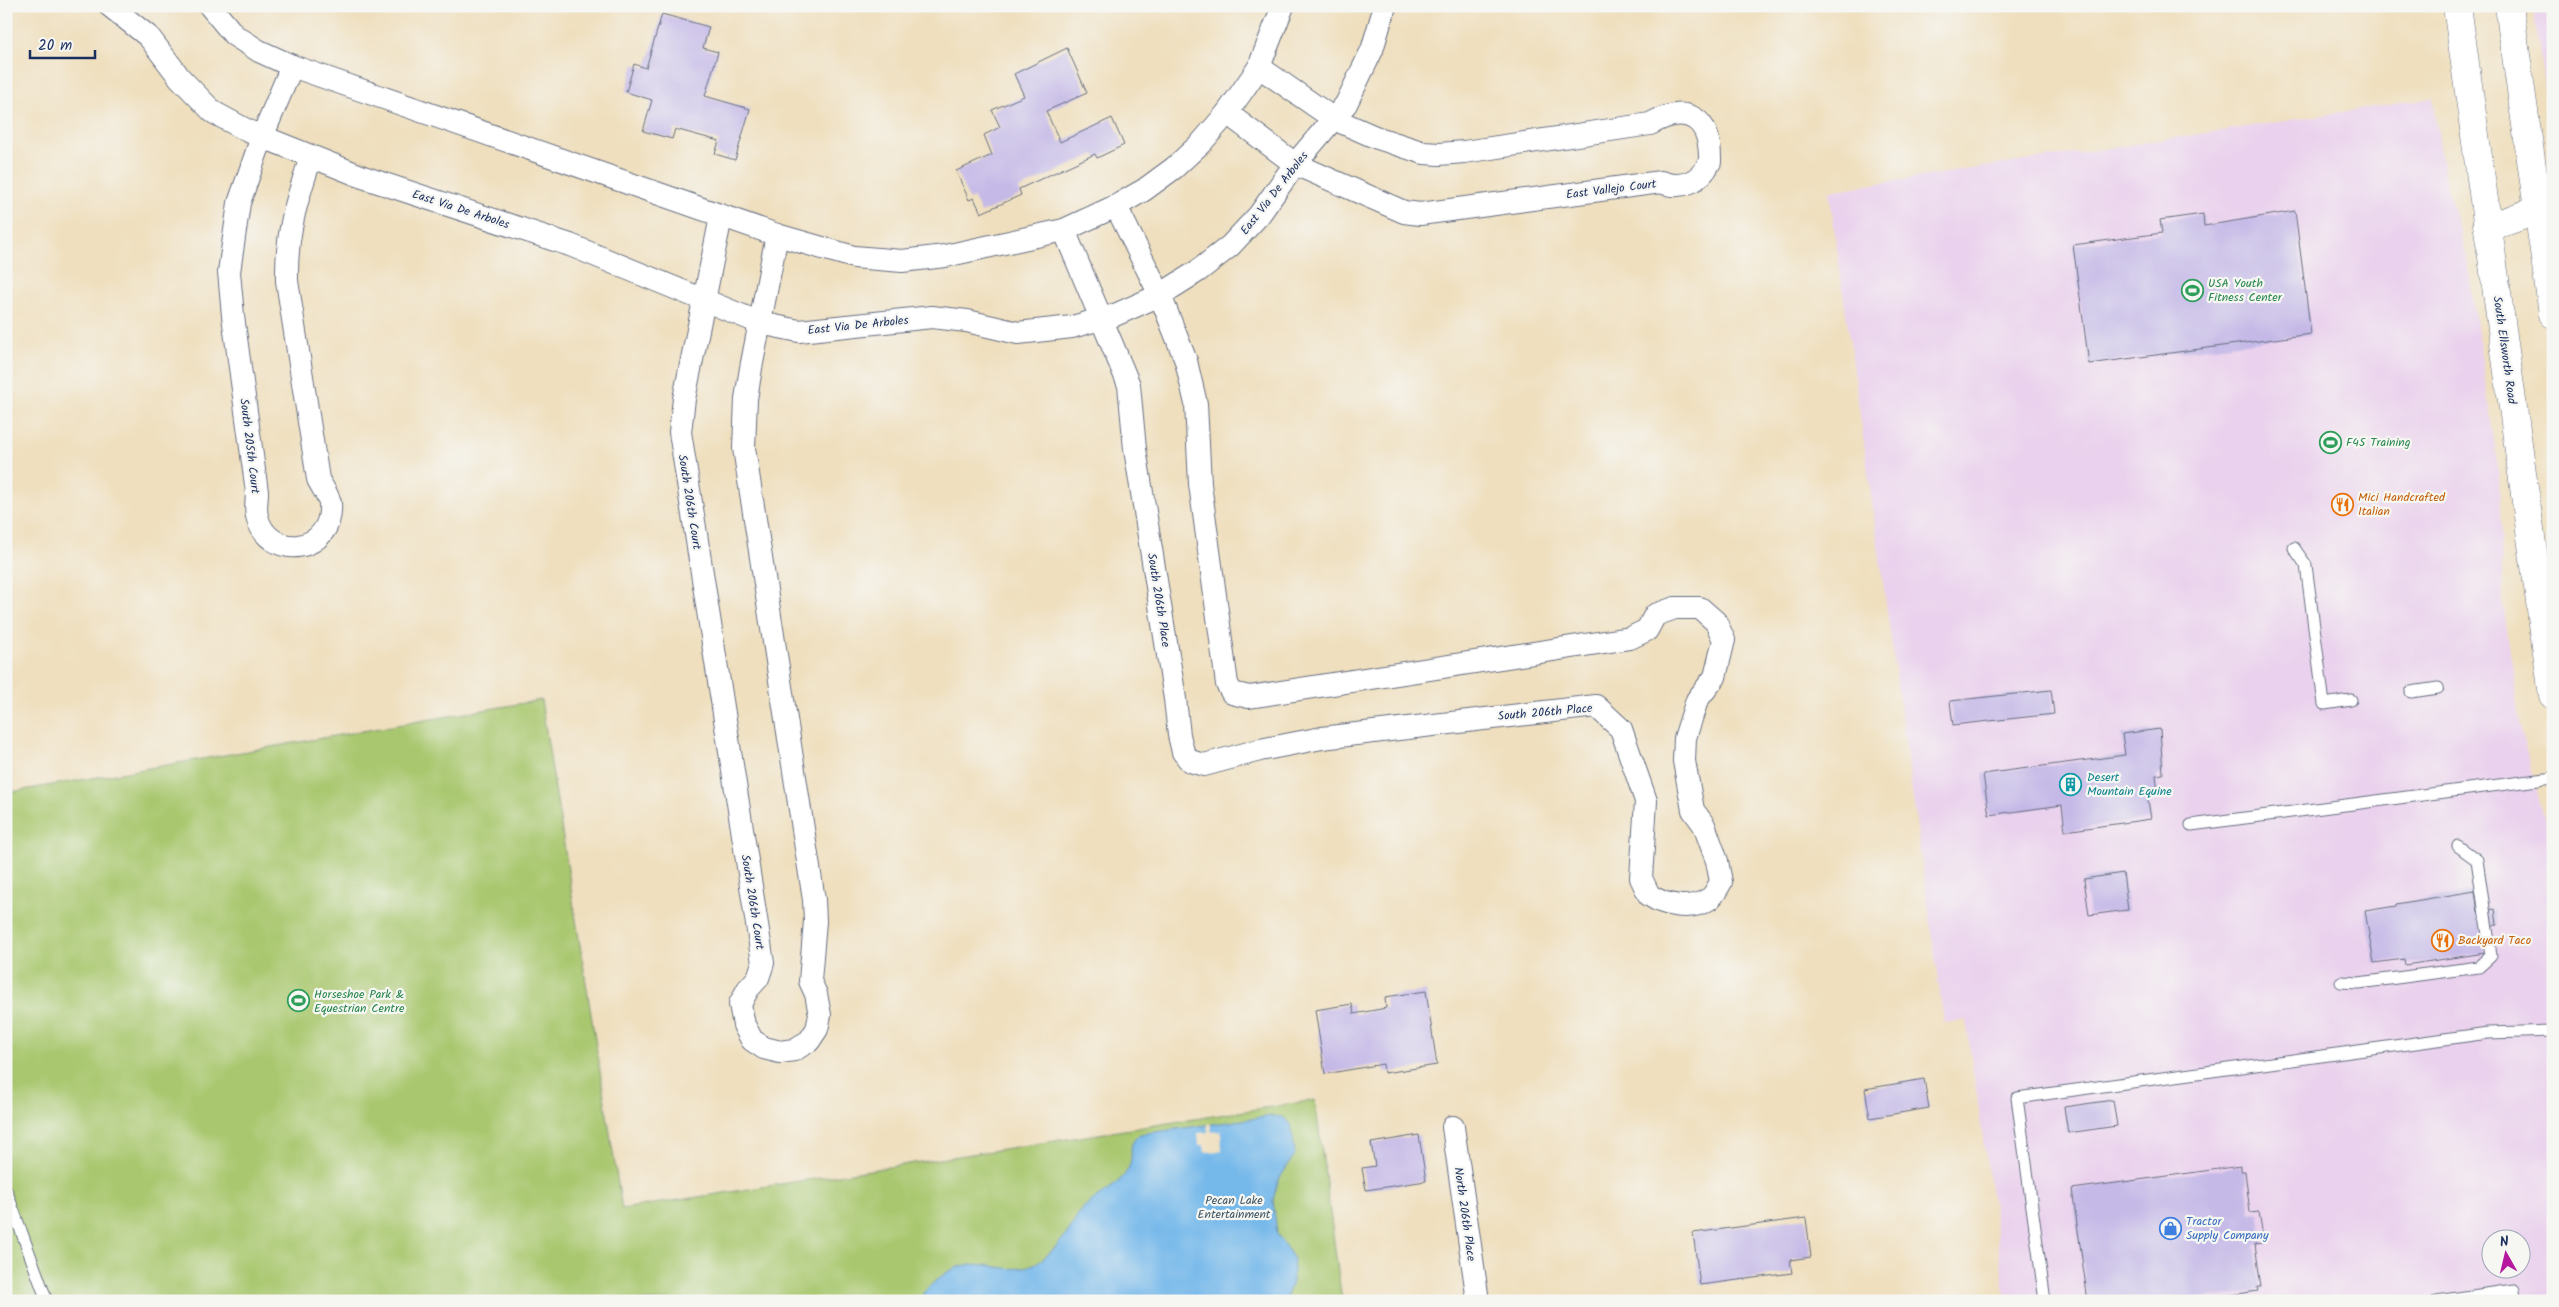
<svg xmlns="http://www.w3.org/2000/svg" width="2559" height="1307" viewBox="0 0 2559 1307" font-family="Kalam,sans-serif">
<style>
.built{fill:#ead1ed;fill-rule:evenodd}
.green{fill:#a9c76e;stroke:#627b66}
.water{fill:#74b8ea;stroke:#4874a4}
.pier{fill:#efdfbe}
.building{fill:#c5b9e7}
.lines{fill:none;stroke-linecap:round;stroke-linejoin:round}
.service-casing{stroke:#656d80;stroke-width:13}
.minor-casing{stroke:#656d80;stroke-width:24}
.primary-casing{stroke:#656d80;stroke-width:29}
.service{stroke:#fff;stroke-width:11}
.minor{stroke:#fff;stroke-width:22}
.primary{stroke:#fff;stroke-width:28}
.labels{text-anchor:middle;stroke-width:4.5;stroke-linejoin:round;paint-order:stroke}
.street-label{font-size:12px;fill:#1b2f5e;stroke:#f6f6f2}
.leisure-label{font-size:12px;fill:#27864d;stroke:#f6f6f2;text-anchor:start}
.food-label{font-size:12px;fill:#c56008;stroke:#f6f6f2;text-anchor:start}
.culture-label{font-size:12px;fill:#0d838f;stroke:#f6f6f2;text-anchor:start}
.park-label{font-size:12px;fill:#3e5562;stroke:#f6f6f2}
.shop-label{font-size:12px;fill:#366cbe;stroke:#f6f6f2;text-anchor:start}
</style>
<rect width="100%" height="100%" fill="#f6f6f2"/>
<filter id="ink" filterUnits="userSpaceOnUse"><feTurbulence type="fractalNoise" baseFrequency=".02" numOctaves="2"/><feDisplacementMap in="SourceGraphic" scale="10" xChannelSelector="R" yChannelSelector="G"/><feConvolveMatrix kernelMatrix="1 2 1 2 8 2 1 2 1" color-interpolation-filters="sRGB"/></filter>
<filter id="wash" filterUnits="userSpaceOnUse"><feTurbulence type="fractalNoise" baseFrequency=".0096" numOctaves="4" result="noise"/><feDisplacementMap in="SourceGraphic" scale="20" xChannelSelector="R" yChannelSelector="G"/><feGaussianBlur stdDeviation="1.12" result="paint"/><feColorMatrix in="noise" values="0 0 0 0 0 0 0 0 0 0 0 0 0 0 0 0 0 1.4 0 .05"/><feComposite in="paint" operator="in"/></filter>
<g filter="url(#wash)">
<rect width="100%" height="100%" fill="#efdfbe"/>
<g class="built">
<polygon points="2533,6 2553,6 2553,151"/>
<path d="M2433,98L2445,180L2466,253L2499,474L2503,603L2522,735L2546,825L2553,873V1301H2006L1966,1020L1944,1023L1829,191ZM2492,1240H2522V1270H2492Z"/>
</g>
<polygon class="green" points="541,700 622,1209 1315,1100 1342,1301 6,1301 6,793"/>
<path class="water" d="M1272,1116L1283,1117L1291,1124L1295,1154L1278,1181L1273,1200L1277,1234L1294,1259L1292,1282L1285,1301H920C923,1291 931,1285 939,1278C977,1247 1002,1281 1036,1263C1049,1256 1066,1237 1073,1224C1076,1220 1077,1214 1080,1211C1093,1197 1124,1185 1130,1164C1134,1150 1126,1146 1140,1134Z"/>
<polygon class="pier" points="1210,1123 1212,1132 1221,1131 1222,1151 1205,1152 1204,1145 1199,1145 1198,1133 1208,1132 1207,1124"/>
<g id="blocks">
<g class="building">
<polygon points="662,14 709,27 703,48 718,52 705,96 750,109 735,160 715,154 719,141 675,129 672,139 643,131 652,100 626,92 634,64 646,68"/>
<polygon points="1067,48 1087,93 1046,111 1060,142 1112,118 1124,145 1097,158 1095,154 1019,189 1021,195 981,213 974,198 969,200 956,171 992,155 984,135 1000,127 992,110 1024,96 1014,74"/>
<polygon points="2295,211 2311,334 2089,364 2073,245 2162,233 2160,220 2203,214 2204,226"/>
<polygon points="2051,690 2054,714 1953,725 1950,701"/>
<polygon points="2160,729 2163,774 2156,775 2158,793 2147,794 2151,819 2065,831 2062,805 1989,815 1983,774 2125,755 2122,734"/>
<polygon points="2123,873 2128,910 2089,915 2084,879"/>
<polygon points="2475,891 2478,912 2495,909 2497,925 2481,928 2485,953 2405,965 2404,959 2374,963 2365,911 2396,906 2396,904"/>
<polygon points="1426,991 1437,1065 1384,1073 1383,1064 1325,1074 1315,1010 1352,1004 1354,1014 1386,1008 1385,997"/>
<polygon points="1924,1079 1929,1108 1870,1118 1865,1089"/>
<polygon points="2113,1100 2117,1126 2068,1133 2064,1107"/>
<polygon points="1419,1135 1426,1181 1366,1190 1362,1168 1375,1166 1371,1143"/>
<polygon points="2241,1166 2241,1171 2245,1171 2250,1213 2259,1212 2264,1243 2255,1244 2261,1287 2257,1287 2258,1291 2189,1301 2088,1301 2072,1189"/>
<polygon points="1806,1218 1811,1257 1790,1260 1792,1273 1700,1285 1693,1233"/>
</g>
</g>
</g>
<g filter="url(#ink)">
<use href="#blocks" fill-opacity="0" stroke="#656d80" stroke-width="1"/>
<g class="lines">
<defs>
<g id="service">
<polyline points="2294,548 2306,565 2324,704 2351,700"/>
<polyline points="2411,692 2438,688"/>
<polyline points="2191,825 2553,778"/>
<polyline points="2341,982 2359,983 2479,967 2491,956 2477,860 2458,846"/>
<polyline points="6,1190 47,1301"/>
<polyline points="2045,1301 2017,1098 2488,1033 2553,1031"/>
<polyline points="2437,1301 2514,1290 2515,1301"/>
</g>
<g id="minor">
<polyline points="110,6 149,37 180,78 213,112 248,131 363,177 570,245 760,323 799,331 932,317 967,321 1018,333 1072,327 1115,315 1160,295 1198,271 1230,246 1259,215 1295,164 1346,104 1372,50 1385,6"/>
<polyline points="210,6 234,35 259,51 292,66 777,235 854,257 902,261 945,256 1064,230 1116,206 1144,190 1174,168 1202,142 1227,113 1259,67 1283,6"/>
<path d="M292,66L262,137L239,203L229,272L233,316L257,492C257,499 255,509 257,516C267,561 334,555 330,503C329,496 321,486 318,479L287,281C286,233 296,202 311,157"/>
<path d="M1227,113L1295,164L1404,212L1420,214L1661,182C1681,190 1700,182 1710,162C1711,118 1688,103 1650,124L1464,152L1439,154L1424,153L1375,137L1334,119L1259,67"/>
<polyline points="721,217 684,399 680,432 763,963 758,978 748,989 740,1004 744,1025 752,1040 764,1048 780,1052 794,1050 809,1041 817,1029 820,1015 816,994 810,981 815,921 814,900 744,448 746,399 751,368 777,235"/>
<path d="M1064,230L1129,385L1135,449L1175,699L1179,735L1183,752L1190,761L1204,765L1260,750L1322,738L1596,706L1621,729L1646,801L1641,878L1649,895C1665,906 1691,911 1709,899C1714,896 1718,887 1721,882L1717,861L1704,825L1693,810L1684,761L1685,738L1697,700L1715,677L1724,640L1716,622L1700,608H1675L1655,615L1647,630L1630,638L1249,697L1232,693L1227,684L1200,484L1196,404L1186,361L1160,295L1116,206"/>
<polyline points="1453,1127 1478,1301"/>
</g>
<g id="primary">
<polyline points="2457,6 2553,695"/>
<polyline points="2509,6 2553,314"/>
<polyline points="2487,224 2504,222 2538,210"/>
</g>
</defs>
<use href="#service" class="service-casing"/>
<use href="#minor" class="minor-casing"/>
<use href="#primary" class="primary-casing"/>
<use href="#service" class="service"/>
<use href="#minor" class="minor"/>
<use href="#primary" class="primary"/>
</g>
</g>
<defs>
<symbol id="stadium-ring" viewBox="-11 -11 22 22"><circle r="9.5" fill="#f6f6f2" stroke="#2e9e5b" stroke-width="1.5"/><path d="M0-5a6.5 5 0 1 0 0 10a6.5 5 0 1 0 0-10ZM-3.5-1.8h7v3.6h-7Z" fill="#2e9e5b"/></symbol>
<symbol id="restaurant-ring" viewBox="-11 -11 22 22"><circle r="9.5" fill="#f6f6f2" stroke="#e8710a" stroke-width="1.5"/><path d="M-5-6h1v4h1v-4h1v4h1v-4h1v5L-1.5 .5V6h-2V.5L-5-1ZM5-6V6H3V1.5H1.5Q1.5-4 5-6Z" fill="#e8710a"/></symbol>
<symbol id="building-ring" viewBox="-11 -11 22 22"><circle r="9.5" fill="#f6f6f2" stroke="#0f9aa8" stroke-width="1.5"/><path d="M-4-6H4V6H1V3H-1V6H-4ZM-2.5-4.3h1.7v1.8h-1.7ZM.8-4.3h1.7v1.8H.8ZM-2.5-1h1.7V.8h-1.7ZM.8-1h1.7V.8H.8Z" fill="#0f9aa8"/></symbol>
<symbol id="shop-ring" viewBox="-11 -11 22 22"><circle r="9.5" fill="#f6f6f2" stroke="#3f7fe0" stroke-width="1.5"/><path d="M-5-2.5h2.3a2.7 3.5 0 0 1 5.4 0H5L5.5 6h-11ZM-1.5-2.5h3a1.5 2.3 0 0 0-3 0Z" fill="#3f7fe0"/></symbol>
</defs>
<g fill-rule="evenodd">
<use href="#stadium-ring" x="2180" y="278" width="25" height="25"/>
<use href="#stadium-ring" x="2318" y="430" width="25" height="25"/>
<use href="#restaurant-ring" x="2330" y="492" width="25" height="25"/>
<use href="#building-ring" x="2058" y="772" width="25" height="25"/>
<use href="#restaurant-ring" x="2430" y="928" width="25" height="25"/>
<use href="#stadium-ring" x="286" y="988" width="25" height="25"/>
<use href="#shop-ring" x="2158" y="1216" width="25" height="25"/>
</g>
<g class="labels">
<g class="street-label">
<text transform="translate(1611 189) rotate(-7)" y="4">East Vallejo Court</text>
<text transform="translate(1274 193) rotate(-52)" y="4">East Via De Arboles</text>
<text transform="translate(461 209) rotate(18)" y="4">East Via De Arboles</text>
<text transform="translate(858 325) rotate(-6)" y="4">East Via De Arboles</text>
<text transform="translate(2505 350) rotate(82)" y="4">South Ellsworth Road</text>
<text transform="translate(250 446) rotate(83)" y="4">South 205th Court</text>
<text transform="translate(690 502) rotate(81)" y="4">South 206th Court</text>
<text transform="translate(1159 600) rotate(81)" y="4">South 206th Place</text>
<text transform="translate(1545 712) rotate(-5)" y="4">South 206th Place</text>
<text transform="translate(753 902) rotate(81)" y="4">South 206th Court</text>
<text transform="translate(1465 1214) rotate(82)" y="4">North 206th Place</text>
</g>
<g class="leisure-label">
<text x="2208" y="287">USA Youth<tspan x="2208" dy="14">Fitness Center</tspan></text>
<text x="2346" y="446">F45 Training</text>
<text x="314" y="998">Horseshoe Park &amp;<tspan x="314" dy="14">Equestrian Centre</tspan></text>
</g>
<g class="food-label">
<text x="2358" y="501">Mici Handcrafted<tspan x="2358" dy="14">Italian</tspan></text>
<text x="2458" y="944">Backyard Taco</text>
</g>
<g class="culture-label">
<text x="2087" y="781">Desert<tspan x="2087" dy="14">Mountain Equine</tspan></text>
</g>
<g class="park-label">
<text x="1234" y="1204">Pecan Lake<tspan x="1234" dy="14">Entertainment</tspan></text>
</g>
<g class="shop-label">
<text x="2186" y="1225">Tractor<tspan x="2186" dy="14">Supply Company</tspan></text>
</g>
</g>
<rect width="2559" height="1307" fill="none" stroke="#f6f6f2" stroke-width="25"/>
<g transform="translate(2506 1254) rotate(352)"><circle r="24" fill="#f6f6f2" stroke="#9ea6b7"/>
<path d="M0-4L9 19L0 12L-9 19Z" fill="#b5179e"/>
<text y="-8" font-size="14" font-weight="bold" text-anchor="middle" fill="#1b2f5e">N</text>
</g>
<path d="M30 50v8h65v-8" fill="none" stroke="#1b2f5e" stroke-width="2.5"/>
<text x="38" y="50" font-size="15" fill="#1b2f5e" stroke="#f6f6f2" stroke-width="4" paint-order="stroke">20 m</text>
</svg>
